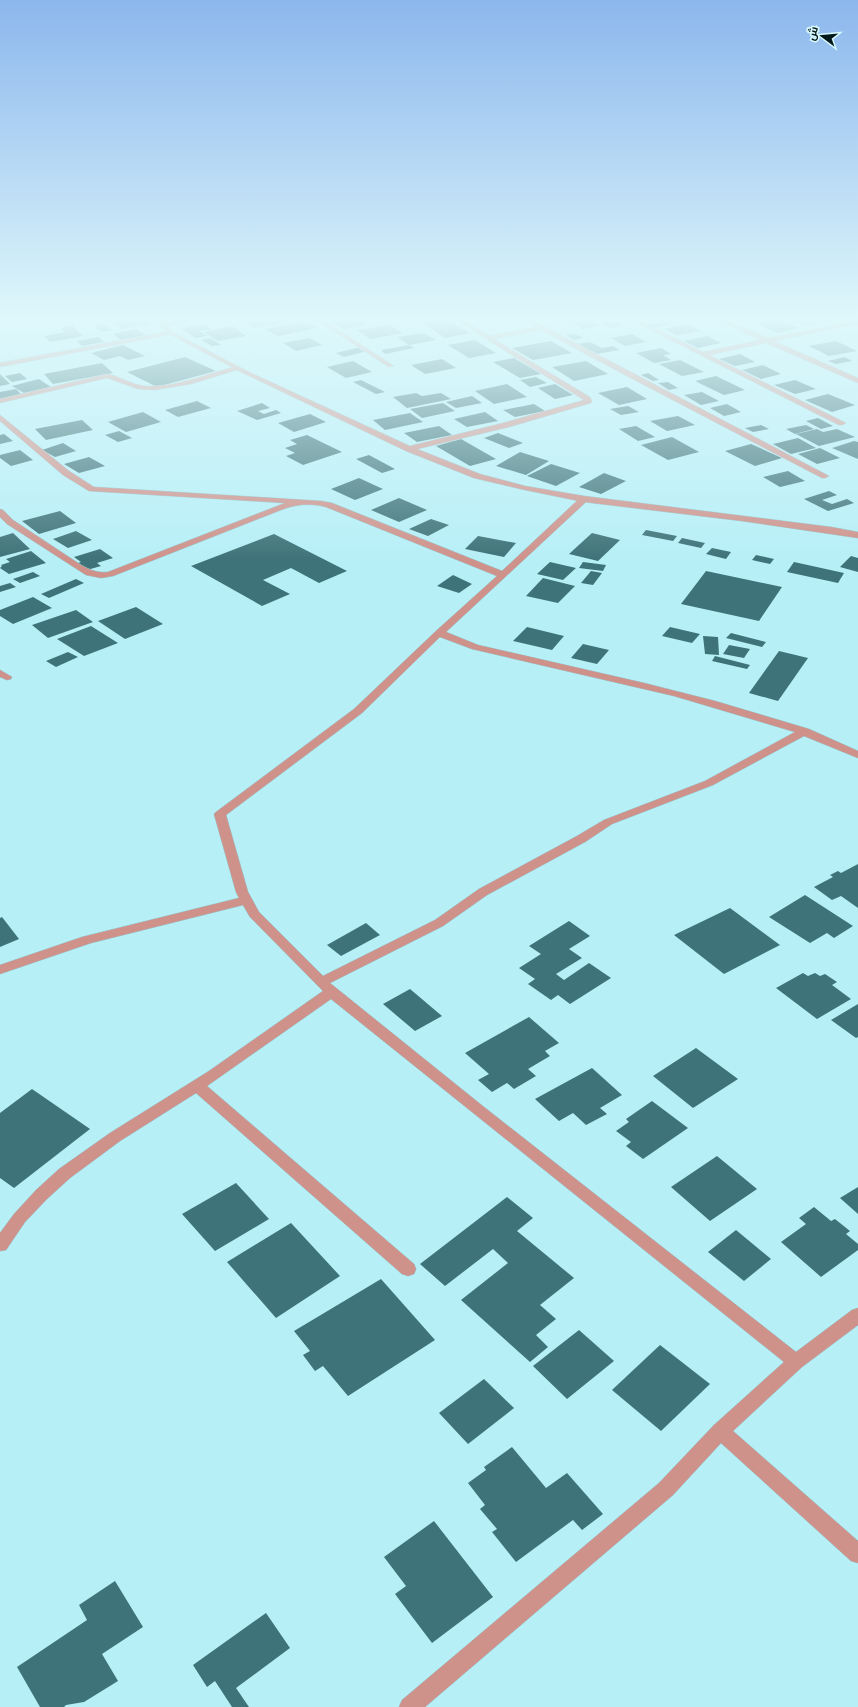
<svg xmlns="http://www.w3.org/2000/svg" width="858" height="1707" viewBox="0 0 858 1707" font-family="Arial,Cairo,sans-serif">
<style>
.building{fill:#3e7379}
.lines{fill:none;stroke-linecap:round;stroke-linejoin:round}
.minor-casing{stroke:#97c8cf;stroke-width:1}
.tertiary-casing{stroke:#97c8cf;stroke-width:1}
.minor{fill:#cf928b;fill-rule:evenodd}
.tertiary{fill:#cf928b;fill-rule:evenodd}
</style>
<rect width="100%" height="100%" fill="#b7eff7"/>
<g class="building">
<polygon points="112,321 146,321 150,324 121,329"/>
<polygon points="244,321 288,321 288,322 254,328"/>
<polygon points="304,321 318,328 278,336 265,329"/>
<polygon points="331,321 360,321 367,325 343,329"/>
<polygon points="429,321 450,321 470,333 445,338 421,322"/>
<polygon points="568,321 593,321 601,325 583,329"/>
<polygon points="604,321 615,321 623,325 610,328 599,322"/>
<polygon points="667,321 673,324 654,328 648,325"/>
<polygon points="768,321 783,321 799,328 777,333 756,323"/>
<polygon points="794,321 816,321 821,323 805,326"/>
<polygon points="103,323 112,330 102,332 93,325"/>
<polygon points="204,324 211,329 199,331 207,336 196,338 181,329"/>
<polygon points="687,324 701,331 677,335 663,329"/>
<polygon points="72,325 83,336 50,342 44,336 65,332 60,328"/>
<polygon points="390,325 403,333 370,339 357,330"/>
<polygon points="232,326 246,336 218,341 204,332"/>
<polygon points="136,329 145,335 121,340 113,334"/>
<polygon points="424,333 436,340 409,345 397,337"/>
<polygon points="575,334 584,338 574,340 566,335"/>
<polygon points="632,334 646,342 625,346 611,338"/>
<polygon points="707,336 721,343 698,348 684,341"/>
<polygon points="99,337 104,342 82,346 77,341"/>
<polygon points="210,338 221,345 212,346 201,340"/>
<polygon points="309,338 322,345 296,351 283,343"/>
<polygon points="475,340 496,353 469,358 448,345"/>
<polygon points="551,341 572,353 533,360 512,348"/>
<polygon points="836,341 857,351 829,356 809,346"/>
<polygon points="590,342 602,348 613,346 620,350 596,354 577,344"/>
<polygon points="123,345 145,356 128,360 120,356 104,360 91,353"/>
<polygon points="409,345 414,348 385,354 381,350"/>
<polygon points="360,347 368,351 344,357 336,353"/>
<polygon points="661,348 671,354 663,355 671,360 654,363 636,353"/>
<polygon points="740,354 755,362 735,366 719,359"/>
<polygon points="185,357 216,371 157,387 127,372"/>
<polygon points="845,357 852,361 836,364 828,361"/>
<polygon points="514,358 541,374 520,378 493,362"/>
<polygon points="442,359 456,368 425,374 411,365"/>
<polygon points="680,360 704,372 682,376 659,364"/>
<polygon points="353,361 372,372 346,378 327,367"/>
<polygon points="586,361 608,374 574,381 552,367"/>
<polygon points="102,363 113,373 53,384 44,374"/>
<polygon points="763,365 781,374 761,379 742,370"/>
<polygon points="20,373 27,379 12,382 5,376"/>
<polygon points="648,373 659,380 653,381 641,375"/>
<polygon points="0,374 10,384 0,386"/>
<polygon points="716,376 745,390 724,395 695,381"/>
<polygon points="536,377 547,383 530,387 520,380"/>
<polygon points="39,379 51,387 24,393 12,386"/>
<polygon points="361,380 385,392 376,394 353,382"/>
<polygon points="795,380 816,389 795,394 774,385"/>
<polygon points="668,382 678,388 669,390 658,383"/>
<polygon points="507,384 527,397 494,404 475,391"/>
<polygon points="555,384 573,395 555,399 538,388"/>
<polygon points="627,387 647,399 619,405 598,393"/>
<polygon points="16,389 22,395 0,399 0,392"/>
<polygon points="702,392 719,401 701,405 684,395"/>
<polygon points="416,393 422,396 441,393 451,399 407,408 393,397"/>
<polygon points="828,394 855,405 832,412 805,400"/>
<polygon points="472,396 482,403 456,408 446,402"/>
<polygon points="197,401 211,408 178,417 165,410"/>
<polygon points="262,403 270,408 258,411 264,414 276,410 281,413 257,420 237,411"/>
<polygon points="443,403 455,411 422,418 410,409"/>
<polygon points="534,404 545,411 515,417 503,410"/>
<polygon points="727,404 741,412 724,416 710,408"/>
<polygon points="628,406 639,412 621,415 610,409"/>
<polygon points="143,412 161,422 126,432 108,422"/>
<polygon points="485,412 498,421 467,427 454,419"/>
<polygon points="410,413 423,422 385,430 373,420"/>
<polygon points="310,414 326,422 294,432 278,423"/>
<polygon points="678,416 695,425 667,431 650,421"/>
<polygon points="818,418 833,426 821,429 806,421"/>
<polygon points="82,420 93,430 46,440 35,429"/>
<polygon points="761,425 769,429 753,432 745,428"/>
<polygon points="806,425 814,429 795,434 786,429"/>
<polygon points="439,426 452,435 417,442 404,433"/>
<polygon points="636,426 655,437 638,441 619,429"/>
<polygon points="817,429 823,432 837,429 855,437 819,446 796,434"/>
<polygon points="119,431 132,438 118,442 105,435"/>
<polygon points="498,433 523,443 509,448 484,438"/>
<polygon points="4,434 13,441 0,444 0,435"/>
<polygon points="307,435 342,452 303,465 286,456 295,453 285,448 297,444 290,440"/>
<polygon points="672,437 699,452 668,460 641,445"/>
<polygon points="798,438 816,448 791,454 773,444"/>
<polygon points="461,439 496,459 470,466 436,446"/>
<polygon points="854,441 858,442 858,459 832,448"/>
<polygon points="63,443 76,451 55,457 42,450"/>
<polygon points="751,444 782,458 755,466 725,451"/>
<polygon points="820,448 840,458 817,464 798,454"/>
<polygon points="20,450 33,460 11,466 0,458 0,455"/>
<polygon points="520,452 549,461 526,475 496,466"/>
<polygon points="369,455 395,469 382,473 356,459"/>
<polygon points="89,457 105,466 79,473 64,464"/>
<polygon points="551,464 580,473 556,486 527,476"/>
<polygon points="788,471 805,481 780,487 763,477"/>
<polygon points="604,473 626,481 601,494 579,487"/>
<polygon points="359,478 383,489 355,500 331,489"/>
<polygon points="829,491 837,495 822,500 832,504 847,499 854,503 828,511 804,499"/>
<polygon points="399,498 427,510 399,522 371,510"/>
<polygon points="60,511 76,523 39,534 22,521"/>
<polygon points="431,519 449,525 428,536 409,529"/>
<polygon points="646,530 677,536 673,541 642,535"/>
<polygon points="76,531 92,540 68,548 53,539"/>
<polygon points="13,533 30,549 0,557 0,537"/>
<polygon points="592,533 620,540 598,561 569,554"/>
<polygon points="274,534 347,571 319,583 291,568 263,580 290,594 262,606 191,566"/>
<polygon points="478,536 516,543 504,557 465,549"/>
<polygon points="682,538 705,543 701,548 678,543"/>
<polygon points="712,548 731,552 726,559 706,554"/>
<polygon points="100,549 113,558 97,563 101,566 87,570 78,563 81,562 74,557"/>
<polygon points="31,551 46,563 9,574 0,568 2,566 1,565 10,562 6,559"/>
<polygon points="756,555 774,559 770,564 752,560"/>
<polygon points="851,556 858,558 858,572 840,567"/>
<polygon points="550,562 576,568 563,580 537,574"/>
<polygon points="583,562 606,565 603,571 579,568"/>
<polygon points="794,562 844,573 838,583 787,572"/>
<polygon points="591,571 602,573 593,585 581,583"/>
<polygon points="706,571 782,587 759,621 681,604"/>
<polygon points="33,572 40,576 20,583 13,579"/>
<polygon points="453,575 472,584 459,593 437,586"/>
<polygon points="543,578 575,586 558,603 526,596"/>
<polygon points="76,579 84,583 49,598 41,594"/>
<polygon points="10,583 16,587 0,592 0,586"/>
<polygon points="33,597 52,608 13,624 0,616 0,610"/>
<polygon points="136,607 163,624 125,639 98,621"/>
<polygon points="76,610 93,622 48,638 32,625"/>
<polygon points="91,626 118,643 84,656 57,639"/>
<polygon points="527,627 564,636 552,650 513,641"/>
<polygon points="670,627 700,634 692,643 662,636"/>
<polygon points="731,633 766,642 762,647 726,638"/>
<polygon points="703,636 718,637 719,655 705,654"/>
<polygon points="583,644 609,650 597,664 571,658"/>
<polygon points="729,645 750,649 744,658 723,654"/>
<polygon points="779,651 808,658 778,701 749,693"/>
<polygon points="68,652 78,657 56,667 46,661"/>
<polygon points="715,656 750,665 747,669 712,661"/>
<polygon points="858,864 858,908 841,896 832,900 814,887 833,877 830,875 838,871 841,873"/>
<polygon points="805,895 853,926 834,938 827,933 810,943 769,917"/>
<polygon points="730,908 780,945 724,974 674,935"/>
<polygon points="2,917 19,939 0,947 0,918"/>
<polygon points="569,921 590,936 569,949 582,958 556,974 564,980 589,963 611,978 570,1004 558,995 551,1000 528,984 535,979 519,968 541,954 529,946"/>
<polygon points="366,923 380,935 341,956 327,945"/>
<polygon points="803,973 808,976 815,973 820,976 825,974 837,982 832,985 851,999 817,1019 776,988"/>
<polygon points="410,989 442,1016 415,1031 383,1004"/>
<polygon points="858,1004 858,1037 856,1038 831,1020"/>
<polygon points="529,1017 559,1043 545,1051 550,1056 528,1069 536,1076 514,1089 507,1083 492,1092 478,1080 489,1074 465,1053"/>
<polygon points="696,1048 738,1079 693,1108 653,1076"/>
<polygon points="592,1068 622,1095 600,1108 607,1114 586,1125 573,1113 559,1121 535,1099"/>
<polygon points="32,1089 90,1129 14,1188 0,1178 0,1113"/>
<polygon points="652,1101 688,1128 643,1159 626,1146 631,1142 616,1131 629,1122 626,1119"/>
<polygon points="717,1156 757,1189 710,1221 671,1187"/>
<polygon points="236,1183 269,1219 215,1251 182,1214"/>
<polygon points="858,1187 858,1214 840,1198"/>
<polygon points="507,1197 533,1218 517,1231 574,1278 540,1305 556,1319 536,1335 548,1347 530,1362 461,1300 508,1263 493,1249 445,1286 420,1264"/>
<polygon points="814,1207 831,1221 835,1219 850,1231 846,1234 858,1244 858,1250 821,1277 781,1242 806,1224 799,1218"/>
<polygon points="291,1223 340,1276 276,1318 227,1262"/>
<polygon points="736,1230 771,1259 744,1281 708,1252"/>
<polygon points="381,1279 435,1340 348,1396 323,1366 315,1371 303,1355 310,1351 294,1331"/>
<polygon points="579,1330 614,1361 567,1399 533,1366"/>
<polygon points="660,1345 710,1384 661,1431 612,1390"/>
<polygon points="484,1379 514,1408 468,1444 439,1413"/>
<polygon points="512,1447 546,1488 567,1473 603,1514 582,1530 573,1520 516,1562 492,1532 497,1529 480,1509 485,1505 468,1483 486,1470 484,1467"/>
<polygon points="434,1521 493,1597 432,1643 395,1594 406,1586 384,1557"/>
<polygon points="115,1581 143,1627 102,1654 118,1681 84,1702 66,1705 64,1707 40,1707 17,1667 87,1620 79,1605"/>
<polygon points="266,1613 290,1648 236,1688 249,1707 232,1707 215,1681 207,1687 193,1665"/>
</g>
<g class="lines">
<defs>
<g id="minor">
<polygon points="175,321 188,321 163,327 160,325"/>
<polygon points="318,321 325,321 394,366 389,367"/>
<polygon points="459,321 466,321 489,336 536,327 526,321 534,321 829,476 825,478 822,478 623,374 541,330 494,339 590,397 592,401 591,403 509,427 409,451 406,451 406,447 503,423 584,400 486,339"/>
<polygon points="633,321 641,321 703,352 760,340 720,321 728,321 768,338 858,321 858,324 774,341 858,378 858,383 766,343 709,355 846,423 842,425 839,425"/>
<polygon points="171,331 173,332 173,334 0,367 0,363"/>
<path d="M238,366L240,367V369L191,384L155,390L138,389L107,378L0,403V399L107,374C120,376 132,385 145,386C176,388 208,373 238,366Z"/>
<path d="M0,415L69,471L94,487L321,501L332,503L502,571L581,497H587L588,499L587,501L446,632L478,645L644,683L715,701L809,729L858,751V758L804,736L713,785L612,824L585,842L487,895L443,926L330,983L484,1107L796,1352L852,1310L858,1308V1325L802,1367L733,1431L858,1541V1563L851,1561L721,1443L673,1495L425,1707H399L402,1700L659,1483L714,1425L784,1362L331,999L207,1086L414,1264L416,1269L414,1274L408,1276L402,1274L196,1093L120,1141L70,1178L47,1199L25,1222L6,1250L0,1251V1233L14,1214L36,1190L59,1169L110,1133L209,1071L323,991L250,917L243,905L91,943L0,974V965L82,937L239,898L236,892L214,814L216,812L354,709L436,631L497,576L326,507C310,503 297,504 281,510L113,576L101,578L86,575L7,524L0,517V509L3,510L13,520L81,565C90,570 97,573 108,572L285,503L89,491L63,475L0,421ZM440,637L472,649L674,696L795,732L705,781L604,820L577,836L479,889L435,920L323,976L259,912L248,892L226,815L362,713Z"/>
<polygon points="0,670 12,677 11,679 7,680 0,677"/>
</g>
<polygon id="tertiary" points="155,321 162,321 173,332 247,371 412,447 480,474 525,486 584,496 831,527 858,532 858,538 742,521 584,502 525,490 474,478 406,451 243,373 169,334"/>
</defs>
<use href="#minor" class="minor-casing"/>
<use href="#tertiary" class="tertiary-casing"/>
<use href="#minor" class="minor"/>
<use href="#tertiary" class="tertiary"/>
</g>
<linearGradient id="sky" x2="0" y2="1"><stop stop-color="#8cb7ed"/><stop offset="0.57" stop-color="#dff8fb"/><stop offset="1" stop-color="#dff8fb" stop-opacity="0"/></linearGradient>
<rect width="858" height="560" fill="url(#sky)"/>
<g transform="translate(822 36) rotate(286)" stroke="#d7f8fc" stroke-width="3" paint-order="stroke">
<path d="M0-3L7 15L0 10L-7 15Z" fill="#03181b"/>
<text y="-6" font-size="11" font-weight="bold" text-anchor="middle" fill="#03181b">ش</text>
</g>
</svg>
